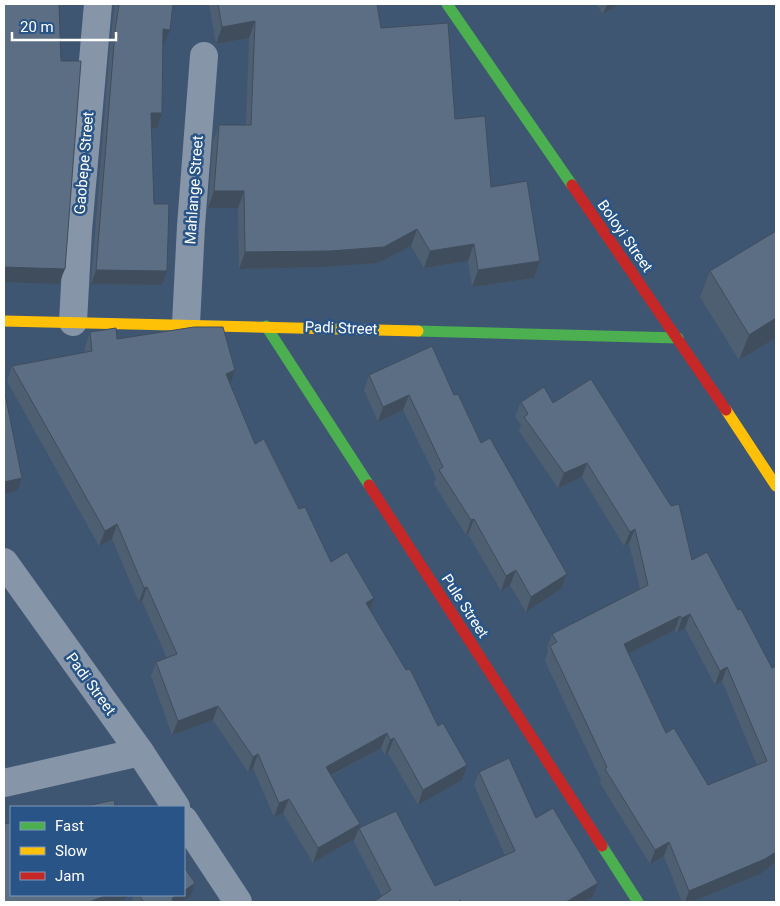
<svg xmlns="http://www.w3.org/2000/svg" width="780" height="906" viewBox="0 0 780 906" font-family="Roboto,sans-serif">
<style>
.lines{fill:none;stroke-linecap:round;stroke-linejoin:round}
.street{stroke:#8695a7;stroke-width:28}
.fast{stroke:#4caf50;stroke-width:11}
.slow{stroke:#ffc107;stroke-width:11}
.jam{stroke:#c62828;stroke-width:11}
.wall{fill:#4f5f72;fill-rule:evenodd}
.shaded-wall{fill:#404d5c}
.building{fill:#5c6e84;stroke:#404d5c;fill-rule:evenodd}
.labels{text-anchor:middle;stroke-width:5;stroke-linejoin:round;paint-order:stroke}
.street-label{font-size:15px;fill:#fff;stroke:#295488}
</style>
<rect width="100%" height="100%" fill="#3f5672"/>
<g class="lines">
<g class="street">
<polyline points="73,322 78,230 98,4"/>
<polyline points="186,324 191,226 204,56"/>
<polyline points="4,562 140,752 176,807"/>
<polyline points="4,783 140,752"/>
<polyline points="184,820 238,902"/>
</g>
<g class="fast">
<polyline points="447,4 572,185"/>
<polyline points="266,326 369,485"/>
<polyline points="418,331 678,338"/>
<polyline points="602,846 638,902"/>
</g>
<g class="slow">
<polyline points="4,321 418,331"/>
<polyline points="726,410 776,486"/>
</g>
<g class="jam">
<polyline points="572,185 726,410"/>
<polyline points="369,485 602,846"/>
</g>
</g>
<g class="wall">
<polygon points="115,4 173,4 164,45 163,44 157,128 151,128 154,204 162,285 91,284 110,46"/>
<polygon points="209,4 377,4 381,28 455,119 491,187 540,261 534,278 472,287 468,261 424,268 411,246 378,263 324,267 239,269 238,208 208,208 213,142 219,125 246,125 249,38 216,44"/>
<polygon points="596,4 620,4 603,14"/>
<polygon points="776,231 776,338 739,360 700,297 710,271"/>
<polygon points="90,332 117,339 230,384 255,444 299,509 331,562 374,598 370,610 462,780 418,805 388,753 385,755 381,748 331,776 354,839 313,863 283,813 274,817 253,768 248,772 213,720 172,735 151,676 156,662 167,658 142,601 139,602 112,539 99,546 7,381 12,366 85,353 85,347"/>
<polygon points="369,375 454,395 481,443 567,574 561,589 526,612 510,585 501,591 468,534 466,535 434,484 436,478 403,410 378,422 364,390"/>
<path d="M521,402L553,403L692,560L738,610L772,668L776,666V862L760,874L691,902H682L664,856L650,864L600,783L601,780L545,661L548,650L547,648L552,634L640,589L629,543L624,546L582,477L558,488L519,431L521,425L515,416ZM685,628L715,685L722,681L757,765L708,785L666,733L628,654L675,630L677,633Z"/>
<polygon points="479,772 536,818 598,883 593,897 584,902 373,902 382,896 354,842 359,828 435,886 505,855 474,785"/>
<polygon points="134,895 184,895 190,897 181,902 131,902"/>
</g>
<g class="shaded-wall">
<polygon points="607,4 620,4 603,14"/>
<polygon points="255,21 249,38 216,44 222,27"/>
<polygon points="163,29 170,30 164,45 158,44"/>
<polygon points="151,113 162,113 157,128 145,128"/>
<polygon points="214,191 244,191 238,208 208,208"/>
<polygon points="417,229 411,246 378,263 324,267 239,269 245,252"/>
<polygon points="474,244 468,261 424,268 430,251"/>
<polygon points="540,261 534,278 472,287 478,270"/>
<polygon points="4,267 65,269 59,284 4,282"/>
<polygon points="96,270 167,271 162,285 91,284"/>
<polygon points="776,318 776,338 739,360 749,335"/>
<polygon points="235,370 230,385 226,374"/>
<polygon points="409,395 403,410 378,422 383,407"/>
<polygon points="587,463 582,477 558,488 564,473"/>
<polygon points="22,478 17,491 4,494 4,482"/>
<polygon points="474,519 468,534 466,535 471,520"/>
<polygon points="117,524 112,539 99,546 105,531"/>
<polygon points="635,529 629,543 624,546 630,532"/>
<polygon points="516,570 510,585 501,591 506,576"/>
<polygon points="567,574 561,589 526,612 531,597"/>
<polygon points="147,587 142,601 139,602 144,588"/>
<polygon points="374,598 369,613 366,603"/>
<polygon points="690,614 685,628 677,633 682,618"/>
<polygon points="680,616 675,630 618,659 624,644"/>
<polygon points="727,667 722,681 715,685 720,671"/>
<polygon points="218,706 213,720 172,735 178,721"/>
<polygon points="387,733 381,748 320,781 326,767"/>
<polygon points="394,738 388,753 385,755 390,740"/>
<polygon points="258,754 253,768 248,772 253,757"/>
<polygon points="467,765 462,780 418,805 423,790"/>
<polygon points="289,799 283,813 274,817 279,803"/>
<polygon points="360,824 354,839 313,863 318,848"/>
<polygon points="669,842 664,856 650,864 655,850"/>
<polygon points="776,852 776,862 760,874 691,902 685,902 689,891"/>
<polygon points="195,883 190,897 181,902 171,902 172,898 178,895 184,895 184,891"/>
<polygon points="598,883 593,897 584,902 566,902"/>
<polygon points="107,895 127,895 125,899 117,902 89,902"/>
</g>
<g class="building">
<polygon points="4,4 59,4 61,61 81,61 65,269 4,267"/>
<polygon points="119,4 173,4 170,30 163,29 162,113 151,113 154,204 169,204 167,271 96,270 115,31"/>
<polygon points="218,4 377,4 381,28 448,23 455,119 485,116 491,187 527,181 540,261 478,270 474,244 430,251 417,229 384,247 330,251 245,252 244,191 214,191 219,125 251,125 255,21 222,27"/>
<polygon points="776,231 776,318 749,335 710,271"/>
<polygon points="194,327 223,327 235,370 226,374 255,444 264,439 299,509 305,507 331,562 347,552 374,598 366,603 406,670 410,669 438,726 443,723 467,765 423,790 394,738 390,740 387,733 326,767 360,824 318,848 289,799 279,803 258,754 253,757 218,706 178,721 156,662 177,654 147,587 144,588 117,524 105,531 12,366 92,351 90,332 116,328 117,339"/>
<polygon points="432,346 454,395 458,394 481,443 490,438 567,574 531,597 516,570 506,576 474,519 471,520 439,470 443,467 409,395 383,407 369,375"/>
<path d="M591,379L671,506L679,504L692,560L707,552L738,610L741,609L772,668L776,666V852L765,859L689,891L669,842L655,850L605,769L607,767L550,646L557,642L552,634L648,585L635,529L630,532L587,463L564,473L524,417L528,414L521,402L544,387L553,403ZM690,614L720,671L727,667L767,761L708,785L674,728L666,733L624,644L680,616L682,618Z"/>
<polygon points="4,389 22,478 4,482"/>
<polygon points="509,758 536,818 553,808 598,883 566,902 461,902 460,900 458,902 373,902 391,890 359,828 396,811 435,886 515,851 479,772"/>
<polygon points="114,800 115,807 82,807"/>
<polygon points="11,823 11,895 107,895 89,902 4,902 4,824"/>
<polygon points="184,867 195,883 184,891"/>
<polygon points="139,895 178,895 172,898 173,902 144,902"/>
</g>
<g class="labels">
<g class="street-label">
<text transform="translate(84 163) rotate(-85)" y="5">Gaobepe Street</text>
<text transform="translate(194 190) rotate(-86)" y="5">Mahlange Street</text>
<text transform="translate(625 236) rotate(55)" y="5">Boloyi Street</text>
<text transform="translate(341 328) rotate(2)" y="5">Padi Street</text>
<text transform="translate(465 606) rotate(57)" y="5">Pule Street</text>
<text transform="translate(91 684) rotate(54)" y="5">Padi Street</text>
</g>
</g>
<rect width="780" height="906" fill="none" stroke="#ffffff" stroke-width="10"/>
<rect x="10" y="806" width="175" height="90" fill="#295488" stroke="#7f98b8"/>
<rect x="20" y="822" width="25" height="8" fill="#4caf50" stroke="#7f98b8"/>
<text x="55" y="831" font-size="15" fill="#ffffff">Fast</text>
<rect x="20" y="847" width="25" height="8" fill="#ffc107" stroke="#7f98b8"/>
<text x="55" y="856" font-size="15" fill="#ffffff">Slow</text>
<rect x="20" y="872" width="25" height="8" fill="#c62828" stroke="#7f98b8"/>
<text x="55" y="881" font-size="15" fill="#ffffff">Jam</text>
<path d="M12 32v8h104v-8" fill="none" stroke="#ffffff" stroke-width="2.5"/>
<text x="20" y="32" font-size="15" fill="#ffffff" stroke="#295488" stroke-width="4" paint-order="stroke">20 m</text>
</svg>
